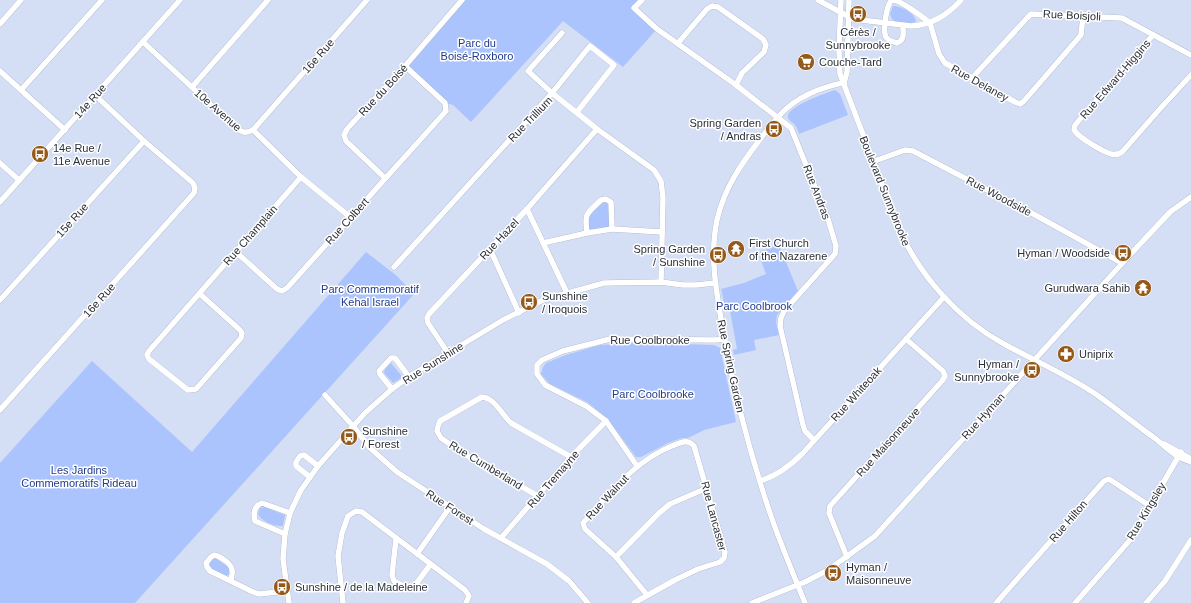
<svg xmlns="http://www.w3.org/2000/svg" width="1191" height="603" viewBox="0 0 1191 603" font-family="Arial,sans-serif">
<style>
.green{fill:#abc4fd}
.lines{fill:none;stroke-linecap:round;stroke-linejoin:round}
.minor-casing{stroke:#a0a9be;stroke-width:6}
.minor{stroke:#fff;stroke-width:5.5}
.labels{text-anchor:middle;stroke-width:3;stroke-linejoin:round;paint-order:stroke}
.street-label{font-size:11px;fill:#2b2f37;stroke:#fff}
.poi-label{font-size:11px;fill:#2b2f37;stroke:#fff;text-anchor:start}
.park-label{font-size:11px;fill:#203a8d;stroke:#fff}
</style>
<rect width="100%" height="100%" fill="#d4def5"/>
<g class="green">
<polygon points="462,0 642,0 635,8 657,29 623,67 563,21 471,122 453,105 445,103 405,66"/>
<path d="M893,6C901,6 915,13 916,21C911,25 898,24 893,20C891,18 891,16 890,14Z"/>
<path d="M835,90L840,94L848,115L799,134C798,131 797,128 795,125C793,122 787,120 788,116C788,106 826,93 835,90Z"/>
<path d="M605,202L609,205L610,227L589,230C588,226 587,221 589,217C590,212 599,203 605,202Z"/>
<polygon points="779,245 798,291 777,315 776,322 779,335 754,340 756,350 734,355 733,350 737,349 730,311 726,311 721,289 744,283 766,274 758,252"/>
<polygon points="366,252 397,276 414,294 135,603 0,603 0,463 92,361 192,452"/>
<polygon points="644,343 714,345 720,348 736,422 704,430 688,438 682,438 668,443 641,457 636,457 607,418 587,402 550,384 541,374 543,367 546,363 566,355 600,345"/>
<polygon points="391,363 401,375 401,378 393,383 384,373 385,369"/>
<path d="M265,507L285,515L283,526C275,527 261,521 258,514L260,508Z"/>
<path d="M216,558L229,568L230,574L226,576L211,569L209,565C211,561 212,559 216,558Z"/>
</g>
<g class="lines">
<defs>
<g id="minor">
<polyline points="642,0 634,8 657,29 736,85 791,128 828,219 836,246 835,254 784,311 781,318 780,326 803,425 805,431 814,440"/>
<path d="M818,0L853,19L911,26C932,25 947,15 961,0"/>
<path d="M841,0L839,51L840,74L899,229C920,276 958,319 1004,344C1035,361 1068,375 1097,395C1117,409 1136,425 1156,439C1168,449 1175,457 1191,462"/>
<polyline points="930,23 939,54 945,63 1015,102 1020,104 1024,101 1081,35 1083,16"/>
<polyline points="0,24 21,0"/>
<path d="M903,26C903,33 905,40 897,43C893,42 888,40 886,37C883,32 886,1 893,0C900,0 924,18 930,23"/>
<polyline points="562,33 528,71 552,93 590,46 614,65 577,112"/>
<path d="M1153,35L1075,125L1074,130C1079,138 1102,151 1111,154C1116,155 1120,154 1123,151L1158,111L1191,75"/>
<path d="M143,42L236,128C242,132 245,134 253,130L367,0"/>
<polyline points="678,43 707,9 712,6 718,7 763,39 766,45 764,52 742,73 736,85"/>
<polyline points="0,71 65,130"/>
<polyline points="972,78 1027,18 1031,14 1122,18 1191,55"/>
<polyline points="844,83 847,72 849,0"/>
<polyline points="192,87 268,0"/>
<polyline points="21,90 102,0"/>
<polyline points="253,130 301,177 350,217"/>
<polyline points="872,162 905,150 913,151 1028,211 1122,263"/>
<polyline points="0,163 19,180"/>
<polyline points="385,178 346,141 344,135 347,129 405,66 462,0"/>
<polyline points="0,202 180,0"/>
<polyline points="527,209 567,293"/>
<polyline points="612,229 662,232"/>
<path d="M543,243L587,233L612,229L611,202L606,199L601,200C587,214 584,212 587,233"/>
<polyline points="490,249 519,313"/>
<polyline points="236,252 277,289 282,291 287,288 446,111 445,103 405,66"/>
<polyline points="394,267 552,93 597,129 654,170 661,181 663,198 661,282"/>
<polyline points="200,294 240,330 242,333 241,338 196,389 188,390 149,359 147,355 149,351 301,177"/>
<polyline points="0,300 144,141"/>
<polyline points="448,353 428,323 427,318 429,314 527,209 597,129"/>
<polyline points="392,389 380,374 379,371 391,358 395,358 409,377"/>
<polyline points="325,395 353,426 370,448 397,472 484,529 547,564 569,581 588,603"/>
<polyline points="0,410 194,193 195,188 193,183 144,141 95,95"/>
<polyline points="1164,444 1191,459"/>
<polyline points="637,466 606,421 586,406 545,385 537,374 537,365 542,360 563,351 610,339 715,340 725,339"/>
<polyline points="310,477 296,466 296,462 300,456 304,455 318,466"/>
<path d="M760,481C777,476 790,466 803,453L944,297"/>
<path d="M538,496L461,452L441,438L437,431L438,426L440,421L482,397C495,398 502,415 511,423L571,457"/>
<path d="M285,534L255,521C253,513 254,506 262,503L290,513"/>
<polyline points="501,538 571,457 606,421"/>
<polyline points="396,539 392,575 394,581 408,589 413,588 430,565"/>
<polyline points="417,554 450,507"/>
<polyline points="616,557 659,513 670,504 707,488"/>
<polyline points="847,557 829,513 830,506 942,381 945,376 943,371 906,339"/>
<path d="M231,581C231,578 233,574 232,570C232,564 220,556 214,555L211,557L206,563L207,567L210,571L253,592L259,594L287,591"/>
<polyline points="289,603 283,559 285,534 290,513 301,490 318,466 365,413 392,389 413,374 503,320 543,300 604,283 661,282 683,285 696,285 715,283"/>
<polyline points="343,603 338,556 342,533 348,516 356,511 362,512 465,590 469,596 466,603"/>
<path d="M634,603L675,580L698,569L720,562L724,558L725,552L694,446C687,438 680,443 672,446C634,461 610,494 583,523L585,529L616,557L647,595"/>
<polyline points="752,603 805,582 828,570 875,536 1127,258 1170,212 1191,197"/>
<path d="M805,603C793,573 780,543 770,513C750,454 734,392 723,331C717,294 709,258 717,220C724,188 742,163 761,138C780,114 788,102 818,90C827,87 834,84 844,83"/>
<polyline points="996,603 1104,481 1109,479 1150,506"/>
<polyline points="1075,603 1130,540 1181,452"/>
<polyline points="1146,603 1165,581 1191,540"/>
</g>
</defs>
<use href="#minor" class="minor-casing"/>
<use href="#minor" class="minor"/>
</g>
<defs>
<symbol id="bus-disc" viewBox="-11 -11 22 22"><circle r="9.5" fill="#955a19" stroke="#fff"/><path d="M-5-6H5V4H4V6H2V4H-2V6H-4V4H-5ZM-3.5-4V0h7V-4ZM-3.5 1.2v1.5H-2V1.2ZM2 1.2v1.5H3.5V1.2Z" fill="#fff"/></symbol>
<symbol id="supermarket-disc" viewBox="-11 -11 22 22"><circle r="9.5" fill="#955a19" stroke="#fff"/><path d="M-6-5.5h2.5l.6 2H6L4.5 2H-2.5L-4.4-4H-6ZM-1.5 3.2a1.3 1.3 0 1 0 .1 0ZM3 3.2a1.3 1.3 0 1 0 .1 0Z" fill="#fff"/></symbol>
<symbol id="temple-disc" viewBox="-11 -11 22 22"><circle r="9.5" fill="#955a19" stroke="#fff"/><path d="M0-6L5-2H3V0L6.5 2.5H4V6H1.5V3h-3V6H-4V2.5H-6.5L-3 0V-2H-5Z" fill="#fff"/></symbol>
<symbol id="pharmacy-disc" viewBox="-11 -11 22 22"><circle r="9.5" fill="#955a19" stroke="#fff"/><path d="M-2-6h4v4h4v4h-4v4h-4v-4h-4v-4h4Z" fill="#fff"/></symbol>
</defs>
<g fill-rule="evenodd">
<use href="#bus-disc" x="848" y="4" width="20" height="20"/>
<use href="#supermarket-disc" x="796" y="52" width="20" height="20"/>
<use href="#bus-disc" x="764" y="119" width="20" height="20"/>
<use href="#bus-disc" x="30" y="144" width="20" height="20"/>
<use href="#temple-disc" x="726" y="239" width="20" height="20"/>
<use href="#bus-disc" x="1113" y="243" width="20" height="20"/>
<use href="#bus-disc" x="708" y="245" width="20" height="20"/>
<use href="#temple-disc" x="1133" y="278" width="20" height="20"/>
<use href="#bus-disc" x="519" y="292" width="20" height="20"/>
<use href="#pharmacy-disc" x="1056" y="344" width="20" height="20"/>
<use href="#bus-disc" x="1022" y="360" width="20" height="20"/>
<use href="#bus-disc" x="339" y="427" width="20" height="20"/>
<use href="#bus-disc" x="823" y="563" width="20" height="20"/>
<use href="#bus-disc" x="272" y="577" width="20" height="20"/>
</g>
<g class="labels">
<g class="street-label">
<text transform="translate(1072 15) rotate(3)" y="4">Rue Boisjoli</text>
<text transform="translate(318 56) rotate(-49)" y="4">16e Rue</text>
<text transform="translate(1115 79) rotate(-49)" y="4">Rue Edward-Higgins</text>
<text transform="translate(980 83) rotate(29)" y="4">Rue Delaney</text>
<text transform="translate(383 90) rotate(-47)" y="4">Rue du Boisé</text>
<text transform="translate(90 101) rotate(-48)" y="4">14e Rue</text>
<text transform="translate(218 110) rotate(41)" y="4">10e Avenue</text>
<text transform="translate(530 119) rotate(-46)" y="4">Rue Trillium</text>
<text transform="translate(885 191) rotate(68)" y="4">Boulevard Sunnybrooke</text>
<text transform="translate(817 192) rotate(69)" y="4">Rue Andras</text>
<text transform="translate(999 196) rotate(28)" y="4">Rue Woodside</text>
<text transform="translate(72 220) rotate(-48)" y="4">15e Rue</text>
<text transform="translate(347 221) rotate(-48)" y="4">Rue Colbert</text>
<text transform="translate(250 235) rotate(-49)" y="4">Rue Champlain</text>
<text transform="translate(499 239) rotate(-47)" y="4">Rue Hazel</text>
<text transform="translate(99 300) rotate(-48)" y="4">16e Rue</text>
<text x="650" y="344">Rue Coolbrooke</text>
<text transform="translate(433 363) rotate(-32)" y="4">Rue Sunshine</text>
<text transform="translate(731 366) rotate(78)" y="4">Rue Spring Garden</text>
<text transform="translate(856 394) rotate(-48)" y="4">Rue Whiteoak</text>
<text transform="translate(983 416) rotate(-48)" y="4">Rue Hyman</text>
<text transform="translate(888 442) rotate(-48)" y="4">Rue Maisonneuve</text>
<text transform="translate(486 465) rotate(31)" y="4">Rue Cumberland</text>
<text transform="translate(553 479) rotate(-49)" y="4">Rue Tremayne</text>
<text transform="translate(607 497) rotate(-47)" y="4">Rue Walnut</text>
<text transform="translate(450 507) rotate(33)" y="4">Rue Forest</text>
<text transform="translate(1146 511) rotate(-59)" y="4">Rue Kingsley</text>
<text transform="translate(714 516) rotate(75)" y="4">Rue Lancaster</text>
<text transform="translate(1068 521) rotate(-49)" y="4">Rue Hilton</text>
</g>
<g class="poi-label">
<text x="858" y="36" text-anchor="middle">Cérès /<tspan x="858" dy="13">Sunnybrooke</tspan></text>
<text x="819" y="66">Couche-Tard</text>
<text x="761" y="127" text-anchor="end">Spring Garden<tspan x="761" dy="13">/ Andras</tspan></text>
<text x="53" y="152">14e Rue /<tspan x="53" dy="13">11e Avenue</tspan></text>
<text x="749" y="247">First Church<tspan x="749" dy="13">of the Nazarene</tspan></text>
<text x="705" y="253" text-anchor="end">Spring Garden<tspan x="705" dy="13">/ Sunshine</tspan></text>
<text x="1110" y="257" text-anchor="end">Hyman / Woodside</text>
<text x="1130" y="292" text-anchor="end">Gurudwara Sahib</text>
<text x="542" y="300">Sunshine<tspan x="542" dy="13">/ Iroquois</tspan></text>
<text x="1079" y="358">Uniprix</text>
<text x="1019" y="368" text-anchor="end">Hyman /<tspan x="1019" dy="13">Sunnybrooke</tspan></text>
<text x="362" y="435">Sunshine<tspan x="362" dy="13">/ Forest</tspan></text>
<text x="846" y="571">Hyman /<tspan x="846" dy="13">Maisonneuve</tspan></text>
<text x="295" y="591">Sunshine / de la Madeleine</text>
</g>
<g class="park-label">
<text x="477" y="47">Parc du<tspan x="477" dy="13">Boisé-Roxboro</tspan></text>
<text x="370" y="293">Parc Commemoratif<tspan x="370" dy="13">Kehal Israel</tspan></text>
<text x="754" y="310">Parc Coolbrook</text>
<text x="653" y="398">Parc Coolbrooke</text>
<text x="79" y="474">Les Jardins<tspan x="79" dy="13">Commemoratifs Rideau</tspan></text>
</g>
</g>
</svg>
